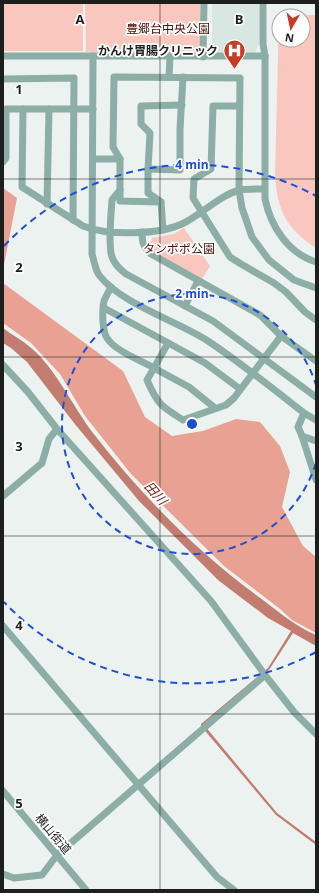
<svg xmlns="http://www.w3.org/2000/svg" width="319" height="893" viewBox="0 0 319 893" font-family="'Open Sans','Noto Sans JP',sans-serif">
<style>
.built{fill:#d9e7e3}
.green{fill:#f9c7be}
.forest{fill:#e9a193}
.water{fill:#c27d70}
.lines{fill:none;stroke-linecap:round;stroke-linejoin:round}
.minor{stroke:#8caea6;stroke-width:7}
.grid{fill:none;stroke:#1d1e1e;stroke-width:1;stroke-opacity:0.55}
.ring{fill:none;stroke:#1d4ed8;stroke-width:2;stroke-dasharray:7 5}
.labels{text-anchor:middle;stroke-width:3.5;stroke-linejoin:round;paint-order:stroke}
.park-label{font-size:12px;fill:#4f1007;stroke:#fff}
.poi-label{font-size:12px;font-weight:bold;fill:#1d1e1e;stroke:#fff;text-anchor:end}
.street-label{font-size:12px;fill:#1d1e1e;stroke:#fff}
.water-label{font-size:13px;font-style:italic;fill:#792619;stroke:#fff}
.grid-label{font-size:13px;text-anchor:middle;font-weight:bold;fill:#1d1e1e;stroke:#fff;stroke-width:3.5;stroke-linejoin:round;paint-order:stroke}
.centre{fill:#1d4ed8;stroke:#fff;stroke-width:2}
.ring-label{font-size:12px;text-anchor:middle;font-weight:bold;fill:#1d4ed8;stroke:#fff;stroke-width:3.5;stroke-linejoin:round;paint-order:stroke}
</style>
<rect width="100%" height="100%" fill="#ecf2f0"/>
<polygon class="built" points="212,3 259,3 259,44 255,52 218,52 212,47"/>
<g class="green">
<rect x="3" y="3" width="80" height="48"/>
<polygon points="85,3 200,3 200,50 195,55 86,52"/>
<path d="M279,15H316V248C286,229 277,209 275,175L279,17V40H303V16H279Z"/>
<polygon points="184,228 210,266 202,279 156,254 150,244 152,238 174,234"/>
</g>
<g class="forest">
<polygon points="3,188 17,198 3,270"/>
<polygon points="3,283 123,371 145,417 172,436 203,431 236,419 260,422 280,446 290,472 282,507 303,546 316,557 316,633 292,620 280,609 224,566 131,474 85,416 60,374 31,343 3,323"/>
</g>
<path class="water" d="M3,328C12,335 22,340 30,347C55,367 73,407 93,433C142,496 198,553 263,600C280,613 297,627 316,635V646L293,633L269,670L204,725L277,813L316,842V845L276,815L201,726V724L268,668L291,631L268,618L218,580L139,501L74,423L27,362L11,348L3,343Z"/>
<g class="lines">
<g class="minor">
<path d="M263,3V44L265,56V199C271,227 288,253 316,262"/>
<polyline points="3,56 265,56"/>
<path d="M93,56L92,254C94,260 95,269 99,275C121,304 177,321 208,341C241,363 272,388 304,413L316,420"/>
<polyline points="203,57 204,3"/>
<polyline points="169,77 170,57"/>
<polyline points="3,79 74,78 73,220"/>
<polyline points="239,106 213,106 211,169 194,179 193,198 230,257 241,264 274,283 286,292 305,312 316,320"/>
<path d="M23,109L22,187L83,226C108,236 160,235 184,223C202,214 220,195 240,190C247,189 256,189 264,189"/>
<polyline points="93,159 120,159"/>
<polyline points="3,162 6,158 6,109 93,109"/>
<polyline points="148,169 150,133 141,124 141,106 182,105"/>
<path d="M120,190L112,200C111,213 108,246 112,257C115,265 120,269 126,274L213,321L316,397"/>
<polyline points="161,202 120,201 120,159 113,147 114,77 240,78 239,190 242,208 252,237 269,260 294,280 316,288"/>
<polyline points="47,204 49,109"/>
<polyline points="163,230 161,202 148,193 148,169 180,170 180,129 183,77"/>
<path d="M142,232C142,242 143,247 151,254L260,315L281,336L316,361"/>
<path d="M111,287C109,291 106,296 104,301C102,309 102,331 107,338C115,351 140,360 154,368L147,380C158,405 161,406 183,420L226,405L234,398L281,336"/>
<polyline points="185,306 198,281"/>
<polyline points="104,308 205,363 240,389"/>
<polyline points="168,343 154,368 189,387 215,408"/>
<polyline points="3,365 28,392 57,429 211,601 265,675 294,712 316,734"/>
<polyline points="304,413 298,427 302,436 316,441"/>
<polyline points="302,436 316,480"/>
<polyline points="3,496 42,463 49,439 57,429"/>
<polyline points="3,626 217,877 234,890"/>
<polyline points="3,791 86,890"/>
<polyline points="3,874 14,878 42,875 57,855 265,675"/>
</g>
</g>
<path class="grid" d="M160,3V890M3,179H316M3,357H316M3,536H316M3,714H316"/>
<g class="ring">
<path d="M316 463A130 130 0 1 1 316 385"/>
<path d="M316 652A259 259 0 0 1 4 602M4 246A259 259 0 0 1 316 196"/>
</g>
<defs>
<symbol id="hospital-pin" viewBox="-11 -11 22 30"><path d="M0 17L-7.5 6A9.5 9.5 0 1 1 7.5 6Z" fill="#c73b27" stroke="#fff"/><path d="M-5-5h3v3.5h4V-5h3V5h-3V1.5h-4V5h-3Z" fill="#fff"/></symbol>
</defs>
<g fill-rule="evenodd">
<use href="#hospital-pin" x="222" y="38" width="25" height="34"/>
</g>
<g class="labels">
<g class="park-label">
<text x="168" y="33">豊郷台中央公園</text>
<text x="179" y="253">タンポポ公園</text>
</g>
<g class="poi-label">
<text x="218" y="55">かんけ胃腸クリニック</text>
</g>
<g class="street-label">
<text transform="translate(53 834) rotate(50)" y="4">横山街道</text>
</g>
<g class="water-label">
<text transform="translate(156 493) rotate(48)" y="5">田川</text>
</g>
</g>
<g class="grid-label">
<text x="80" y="24">A</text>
<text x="239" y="24">B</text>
<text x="19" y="94">1</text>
<text x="19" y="272">2</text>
<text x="19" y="451">3</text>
<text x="19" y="630">4</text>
<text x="19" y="808">5</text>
</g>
<circle cx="192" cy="424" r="6" class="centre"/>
<g class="ring-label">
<text x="192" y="169">4 min</text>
<text x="192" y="298">2 min</text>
</g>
<rect width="319" height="893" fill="none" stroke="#1d1e1e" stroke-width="8"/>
<g transform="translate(291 28) rotate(189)"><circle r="19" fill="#ffffff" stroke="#a5a5a5"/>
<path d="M0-3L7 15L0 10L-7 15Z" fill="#c73b27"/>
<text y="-6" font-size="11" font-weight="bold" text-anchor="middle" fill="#1d1e1e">N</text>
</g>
</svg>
